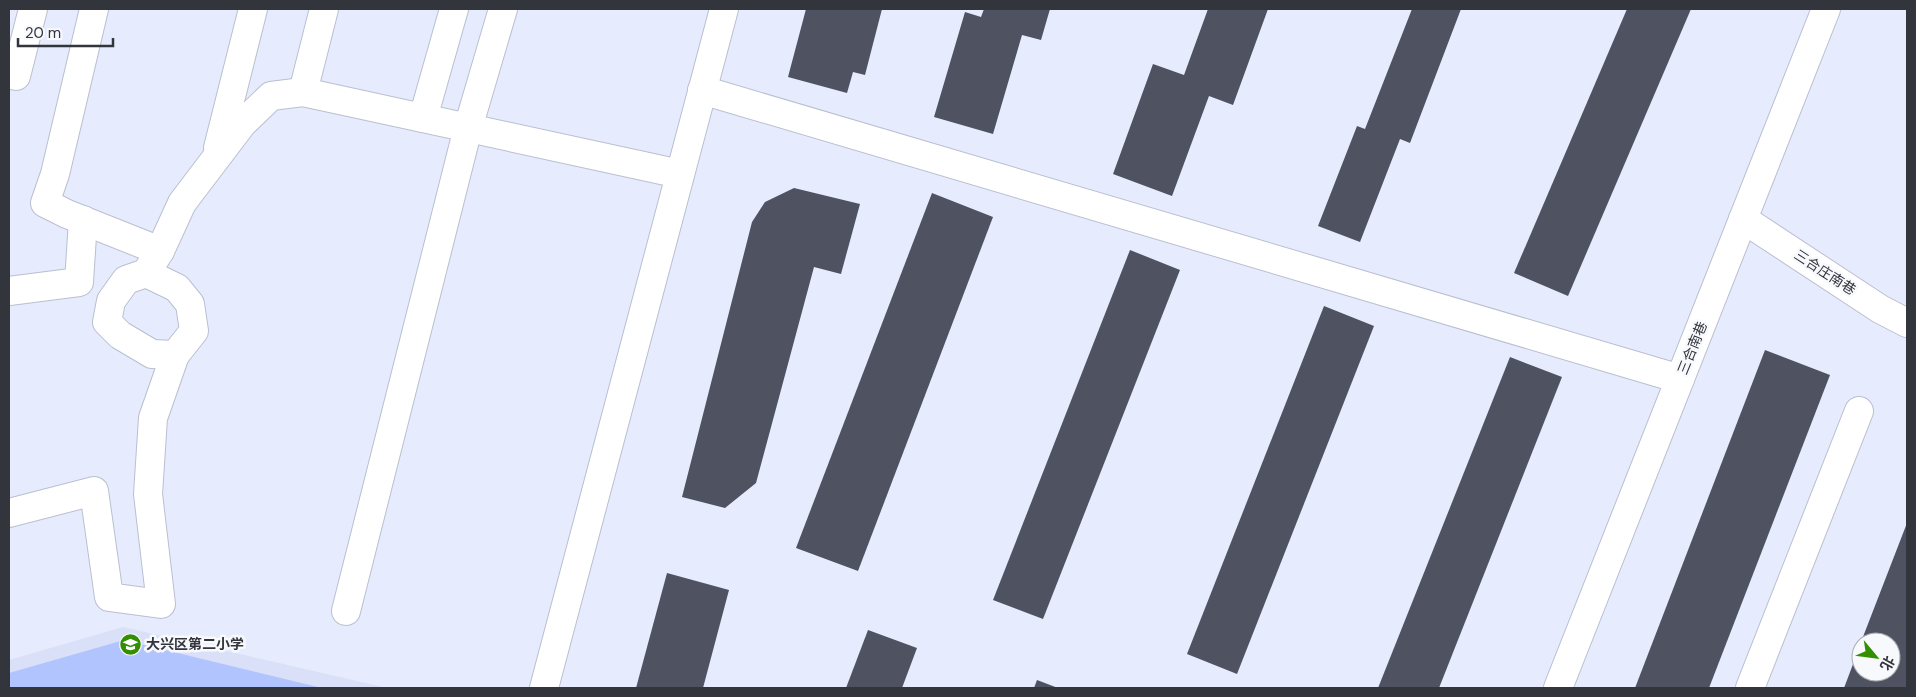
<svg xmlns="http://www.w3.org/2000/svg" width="1916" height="697" viewBox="0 0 1916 697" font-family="'DM Sans','Noto Sans SC',sans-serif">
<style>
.built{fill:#d9e0f8}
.green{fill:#b2c4fe}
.building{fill:#4f5361}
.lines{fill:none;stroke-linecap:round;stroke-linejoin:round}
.minor-casing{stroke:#babfd0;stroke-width:30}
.minor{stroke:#fff;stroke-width:28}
.labels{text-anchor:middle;stroke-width:5;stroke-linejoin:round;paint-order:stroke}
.street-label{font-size:14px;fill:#33353c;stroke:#f8f9fd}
.poi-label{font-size:14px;font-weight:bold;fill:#33353c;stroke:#f8f9fd;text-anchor:start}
</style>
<rect width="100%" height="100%" fill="#e6ecfd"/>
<polygon class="built" points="123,627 387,688 9,688 9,660"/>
<polygon class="green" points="124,640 322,688 9,688 9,673"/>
<g class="building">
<polygon points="806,9 882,9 865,75 853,72 847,93 788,77"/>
<polygon points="984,9 1050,9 1041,40 1022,35 993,134 934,117 965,12 981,17"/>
<polygon points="1208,9 1268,9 1233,105 1209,96 1172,196 1113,174 1153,64 1184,75"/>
<polygon points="1412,9 1461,9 1410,143 1400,139 1360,242 1318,226 1357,126 1365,129"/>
<polygon points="1627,9 1691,9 1568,296 1514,273"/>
<polygon points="794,188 860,204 841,274 814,267 756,483 725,508 682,497 752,222 765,202"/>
<polygon points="932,193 993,217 858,571 796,548"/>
<polygon points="1130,250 1180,270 1043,619 993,600"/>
<polygon points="1324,306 1374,326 1237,674 1187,654"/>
<polygon points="1765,350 1830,375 1709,688 1635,688"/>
<polygon points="1510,357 1562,377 1439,688 1378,688"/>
<polygon points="1907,523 1907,688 1844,688 1861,643 1861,672 1891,672 1891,642 1861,642"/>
<polygon points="667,573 729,590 703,688 636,688"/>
<polygon points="868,630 917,648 902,688 846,688"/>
<polygon points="1037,680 1058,688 1034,688"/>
</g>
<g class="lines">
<defs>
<g id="minor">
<polyline points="94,9 55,174 45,203 67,214 160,251"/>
<polyline points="16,76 33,9"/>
<polyline points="702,90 1680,379"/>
<polyline points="303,92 324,9"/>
<polyline points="423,118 454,9"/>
<polyline points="218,148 253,9"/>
<polyline points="1743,219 1880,309 1907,323"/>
<polyline points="146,273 177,288 190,304 194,331 175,355 152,354 120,335 107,322 111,301 126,280 146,273 160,251 182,203 242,124 271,96 303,92 680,174"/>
<polyline points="9,291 79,282 83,220"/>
<polyline points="9,513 94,491 109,597 161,604 148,494 153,418 175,355"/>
<polyline points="346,611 468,128 503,9"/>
<polyline points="544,688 724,9"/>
<polyline points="1558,688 1826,9"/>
<polyline points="1750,688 1859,411"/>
</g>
</defs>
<use href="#minor" class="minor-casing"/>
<use href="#minor" class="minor"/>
</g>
<defs>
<symbol id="school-disc" viewBox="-11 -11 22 22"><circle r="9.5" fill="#328f00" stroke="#f8f9fd"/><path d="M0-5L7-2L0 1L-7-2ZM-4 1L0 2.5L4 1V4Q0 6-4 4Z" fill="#fff"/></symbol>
</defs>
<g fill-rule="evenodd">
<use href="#school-disc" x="118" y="632" width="25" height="25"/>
</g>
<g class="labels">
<g class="street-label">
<text transform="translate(1825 272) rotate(33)" y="5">三合庄南巷</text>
<text transform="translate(1692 348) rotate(-68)" y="5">三合南巷</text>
</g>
<g class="poi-label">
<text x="146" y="649">大兴区第二小学</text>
</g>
</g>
<rect width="1916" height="697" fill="none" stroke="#33353c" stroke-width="20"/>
<g transform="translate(1876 657) rotate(119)"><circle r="24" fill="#f8f9fd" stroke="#a9abb0"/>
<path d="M0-4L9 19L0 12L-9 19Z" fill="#328f00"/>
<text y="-8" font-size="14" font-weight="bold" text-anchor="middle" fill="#33353c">北</text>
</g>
<path d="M18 38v8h95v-8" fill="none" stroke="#33353c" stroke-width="2.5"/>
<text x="25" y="38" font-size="15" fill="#33353c" stroke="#f8f9fd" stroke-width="4" paint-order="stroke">20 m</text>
</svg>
